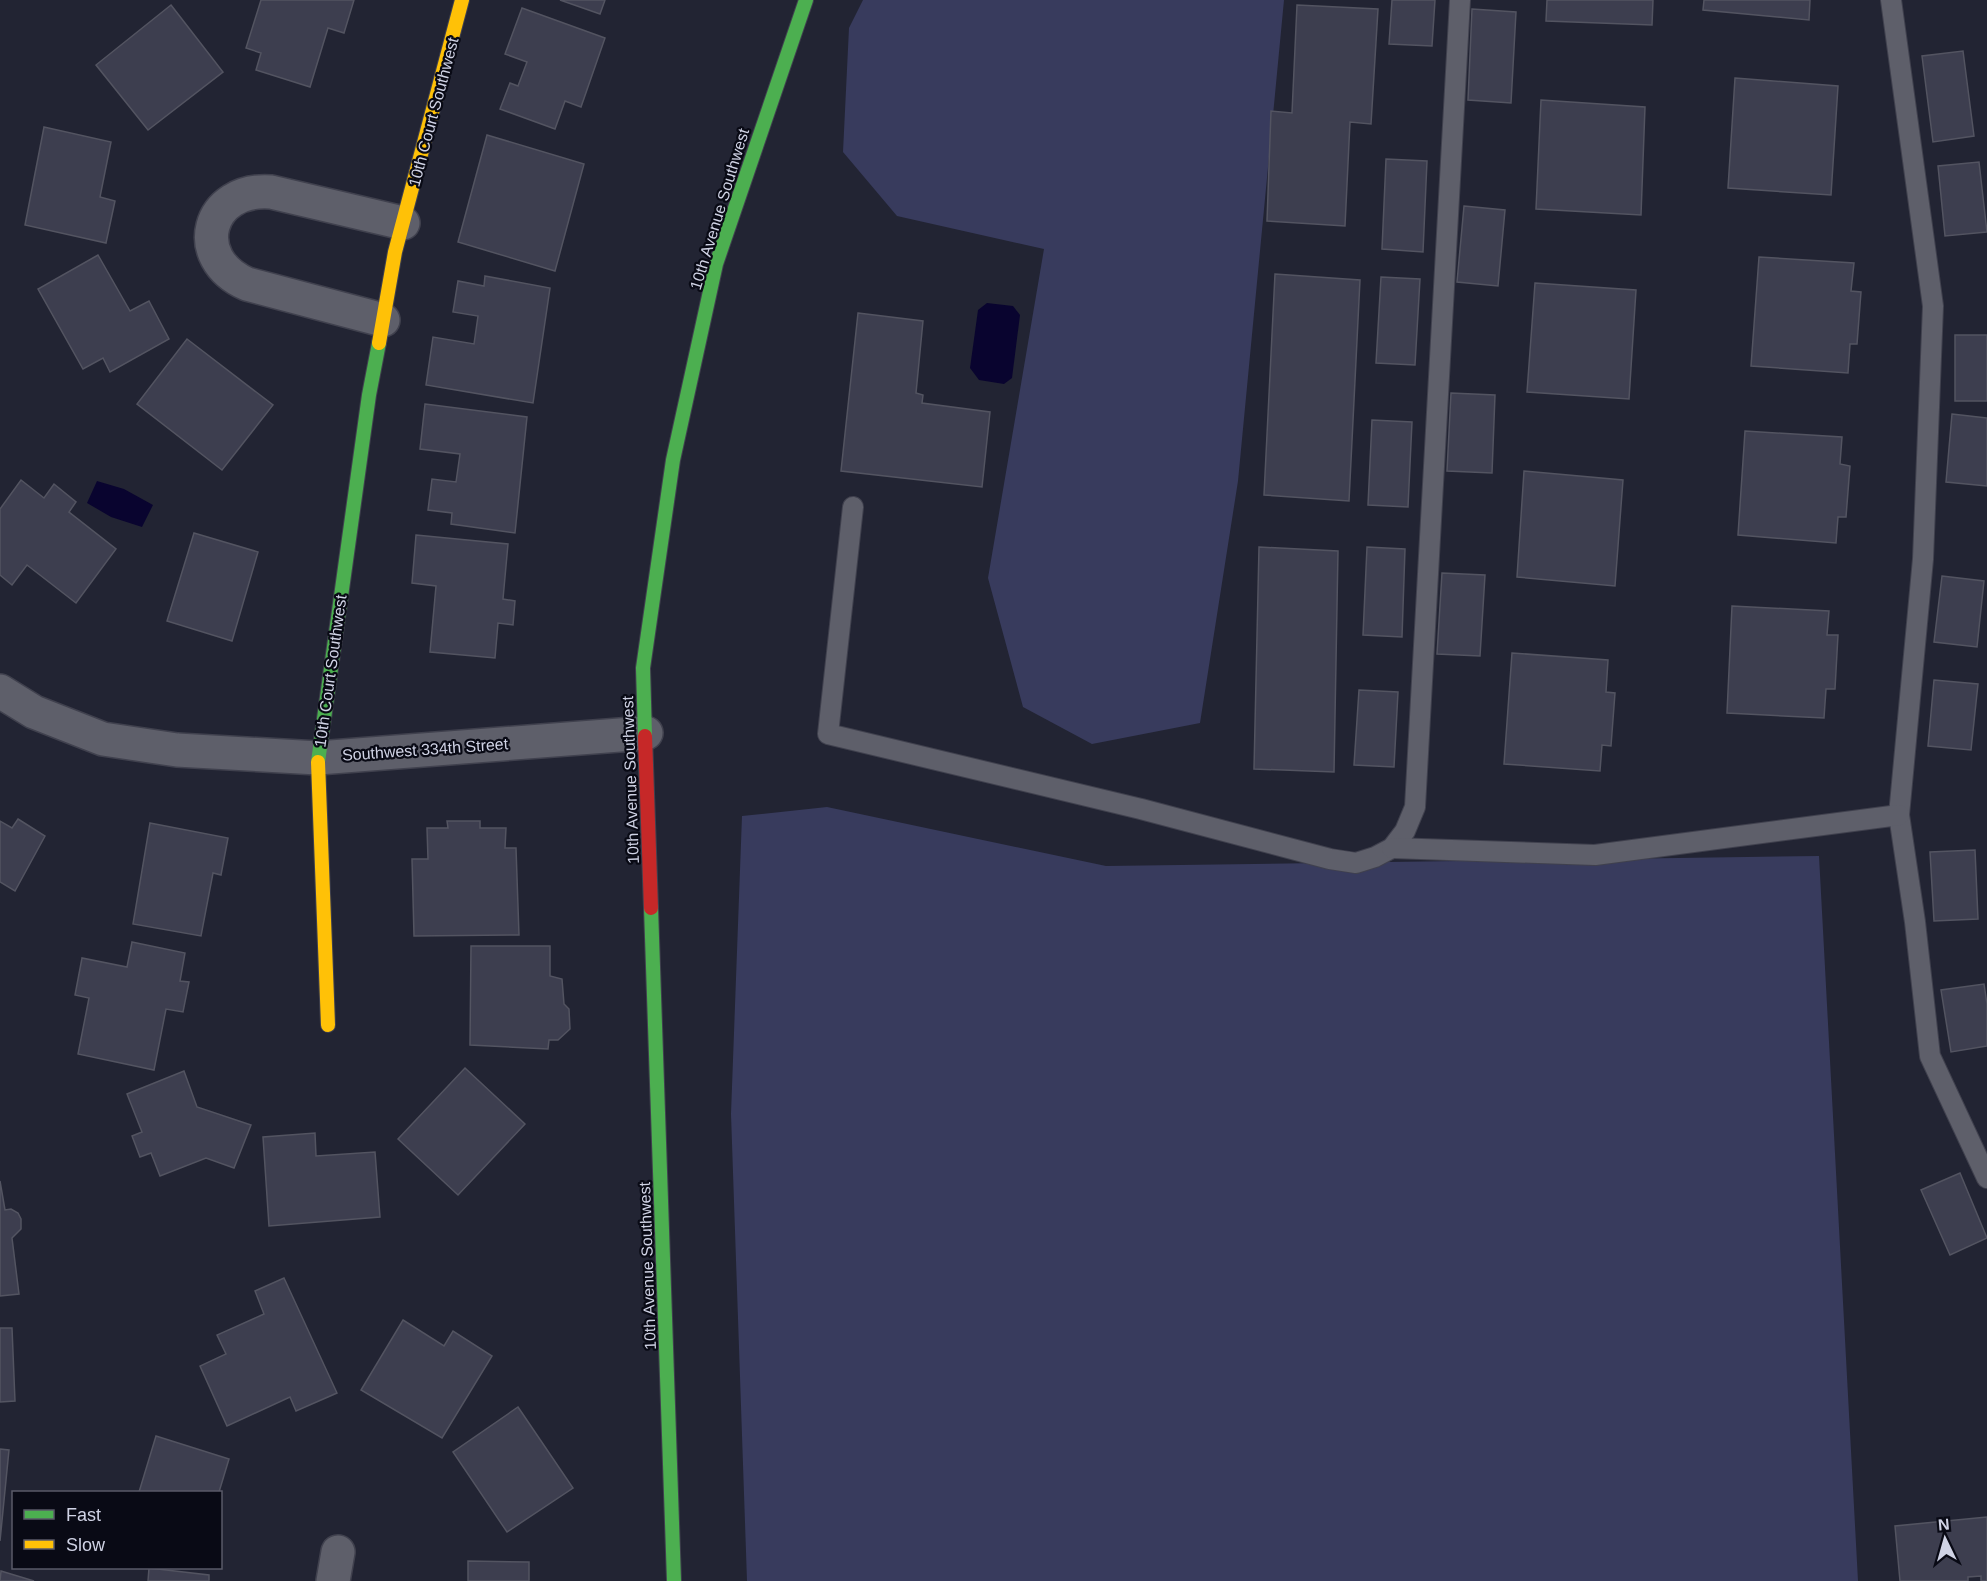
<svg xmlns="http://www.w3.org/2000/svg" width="1987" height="1581" viewBox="0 0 1987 1581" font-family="Arial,sans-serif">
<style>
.green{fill:#383b5d}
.water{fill:#09042f}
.building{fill:#3d3e4f;stroke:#535461;stroke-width:1.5}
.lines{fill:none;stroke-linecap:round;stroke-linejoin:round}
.lane-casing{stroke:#40414e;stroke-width:22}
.street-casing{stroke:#40414e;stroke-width:36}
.fast-casing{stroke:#40414e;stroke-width:16}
.slow-casing{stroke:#40414e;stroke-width:16}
.jam-casing{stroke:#40414e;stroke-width:16}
.lane{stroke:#5e5f6a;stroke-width:20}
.street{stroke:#5e5f6a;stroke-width:33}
.fast{stroke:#4caf50;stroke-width:14}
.slow{stroke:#ffc107;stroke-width:14}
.jam{stroke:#c62828;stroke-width:14}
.labels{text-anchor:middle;stroke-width:4.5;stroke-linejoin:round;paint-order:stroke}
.street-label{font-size:16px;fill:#d0d3e5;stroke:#090a15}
</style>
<rect width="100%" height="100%" fill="#222433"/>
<g class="green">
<polygon points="863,0 1284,0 1238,481 1200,723 1092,744 1023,707 988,578 1044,249 897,216 843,152 849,28"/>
<polygon points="827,807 1106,866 1819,856 1858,1581 747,1581 731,1114 742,816"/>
</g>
<g class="water">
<polygon points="987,303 1013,306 1020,315 1012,378 1004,384 979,380 970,368 978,310"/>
<polygon points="97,481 124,489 153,505 142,527 111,517 87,503"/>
</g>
<g class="building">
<polygon points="261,0 354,0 344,33 328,28 310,87 256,70 261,53 246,48"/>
<polygon points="560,0 605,0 600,14"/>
<polygon points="1392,0 1435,0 1432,46 1389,44"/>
<polygon points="1547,0 1653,0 1652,25 1546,21"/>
<polygon points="1704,0 1810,0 1809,20 1703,10"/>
<polygon points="171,5 223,72 148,130 96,65"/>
<polygon points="1297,5 1378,9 1371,124 1350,122 1345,226 1267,221 1271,111 1292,113"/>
<polygon points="522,8 605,38 581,107 565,101 555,129 500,109 510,83 518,86 527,62 505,54"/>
<polygon points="1472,9 1516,12 1511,103 1468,100"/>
<polygon points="1963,51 1974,136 1933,142 1922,56"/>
<polygon points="1735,78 1838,86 1831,195 1728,188"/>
<polygon points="1541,100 1645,107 1641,215 1536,209"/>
<polygon points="44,127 111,142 100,197 115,201 106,243 25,225"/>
<polygon points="487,135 584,164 555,271 458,242"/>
<polygon points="1386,159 1427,161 1423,252 1382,249"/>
<polygon points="1979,162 1987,232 1945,236 1938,166"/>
<polygon points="1464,206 1505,210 1498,286 1457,282"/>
<polygon points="98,255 130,311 149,301 169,339 110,372 103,358 83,369 38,289"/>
<polygon points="1759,257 1854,263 1851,291 1861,292 1857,344 1850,344 1848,373 1751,366"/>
<polygon points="1275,274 1360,280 1349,501 1264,495"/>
<polygon points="485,276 550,288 533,403 426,385 433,337 474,344 478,316 453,312 458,281 484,286"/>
<polygon points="1381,277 1420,279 1415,365 1376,363"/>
<polygon points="1535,283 1636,290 1629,399 1527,392"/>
<polygon points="858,313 923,321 916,393 923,395 922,403 990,412 982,487 841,471"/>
<rect x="1955" y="335" width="32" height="66"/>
<polygon points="187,339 273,405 222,470 137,404"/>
<polygon points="1451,393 1495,395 1492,473 1447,471"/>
<polygon points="425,404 527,417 515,533 451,524 452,513 428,510 432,479 456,482 460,454 420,449"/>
<polygon points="1952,414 1987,418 1987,486 1946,482"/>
<polygon points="1372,420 1412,422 1408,507 1368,505"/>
<polygon points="1745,431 1842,437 1840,464 1850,466 1846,517 1838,517 1836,543 1738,535"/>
<polygon points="1524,471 1623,480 1615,586 1517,577"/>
<polygon points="21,480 44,498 54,484 76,502 69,512 116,549 76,603 27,565 12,585 0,575 0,509"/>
<polygon points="194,533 258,552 232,641 167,621"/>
<polygon points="416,535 508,544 503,599 515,601 513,625 498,623 495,658 430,652 436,586 412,583"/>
<polygon points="1259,547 1338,551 1334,772 1254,769"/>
<polygon points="1367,547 1405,549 1402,637 1363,635"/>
<polygon points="1442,573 1485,575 1480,656 1437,654"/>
<polygon points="1942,576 1984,581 1977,647 1934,642"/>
<polygon points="1732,606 1829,611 1827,635 1838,635 1835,689 1826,689 1824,718 1727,713"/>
<polygon points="1512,653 1608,660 1606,692 1615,693 1611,746 1602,745 1600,771 1504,764"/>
<polygon points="1934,680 1978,684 1971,750 1928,746"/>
<polygon points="1359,690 1398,692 1394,767 1354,765"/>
<polygon points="18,819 45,836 15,891 0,882 0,821 12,828"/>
<polygon points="447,821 480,821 480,828 506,828 505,848 516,848 519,935 414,936 412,859 428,859 427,828 448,828"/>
<polygon points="150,823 228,838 221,875 213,873 201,936 133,924"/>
<polygon points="1975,850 1978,919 1934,921 1930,852"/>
<polygon points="132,942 185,953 180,981 189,982 183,1012 166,1009 154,1070 78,1054 89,998 75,995 82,958 127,967"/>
<polygon points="471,946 550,946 550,976 562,979 564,1004 569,1009 570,1029 558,1040 549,1040 548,1049 470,1045"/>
<polygon points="1984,984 1987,1004 1987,1046 1951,1052 1941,990"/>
<polygon points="465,1068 525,1124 458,1195 398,1139"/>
<polygon points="184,1071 197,1107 251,1125 234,1168 206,1158 160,1176 151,1153 140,1157 132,1136 142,1132 127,1094"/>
<polygon points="315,1133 316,1156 375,1152 380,1217 269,1226 263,1137"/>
<polygon points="1960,1173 1987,1238 1950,1255 1921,1190"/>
<polygon points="0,1181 5,1210 11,1209 18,1213 21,1219 21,1229 12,1238 19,1294 0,1296"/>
<polygon points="284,1278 337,1393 296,1411 290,1397 227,1426 200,1366 226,1354 217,1335 264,1314 255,1291"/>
<polygon points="403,1320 444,1346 453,1331 492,1356 442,1438 361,1390"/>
<polygon points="0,1328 12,1328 15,1401 0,1402"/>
<polygon points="518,1407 573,1488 507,1532 453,1452"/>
<polygon points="156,1436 229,1459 219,1492 139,1492"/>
<polygon points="0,1449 9,1450 0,1541"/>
<polygon points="1987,1517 1987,1581 1981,1581 1981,1576 1968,1577 1968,1581 1900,1581 1895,1526"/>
<polygon points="468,1561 529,1562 529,1581 468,1581"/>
<polygon points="149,1568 209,1575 209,1581 148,1581"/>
<polygon points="1,1571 34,1581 0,1581"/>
</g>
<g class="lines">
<defs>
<g id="lane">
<polyline points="1891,0 1933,306 1923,559 1899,815 1915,922 1930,1056 1987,1178"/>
<polyline points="853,507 828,734 1141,809 1330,859 1356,863 1375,857 1392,848 1405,831 1415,807 1460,0"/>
<polyline points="1392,848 1595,855 1899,815"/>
</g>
<g id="street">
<path d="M383,320L247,284C188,258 207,187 271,192L403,223"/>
<polyline points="0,691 34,712 103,739 177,750 318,758 646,733"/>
<polyline points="333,1581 338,1552"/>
</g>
<g id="fast">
<polyline points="645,736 643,668 673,460 716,264 806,0"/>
<polyline points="318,762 369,395 379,343"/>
<polyline points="651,908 674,1581"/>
</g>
<g id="slow">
<polyline points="379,343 395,252 462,0"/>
<polyline points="318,762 328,1025"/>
</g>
<polyline id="jam" points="645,736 651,908"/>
</defs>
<use href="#lane" class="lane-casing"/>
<use href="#street" class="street-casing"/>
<use href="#fast" class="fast-casing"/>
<use href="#slow" class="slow-casing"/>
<use href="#jam" class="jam-casing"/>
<use href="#lane" class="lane"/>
<use href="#street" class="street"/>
<use href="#fast" class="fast"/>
<use href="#slow" class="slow"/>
<use href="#jam" class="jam"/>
</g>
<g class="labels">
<g class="street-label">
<text transform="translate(433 112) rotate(-75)" y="6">10th Court Southwest</text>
<text transform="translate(719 209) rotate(-73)" y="6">10th Avenue Southwest</text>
<text transform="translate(330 671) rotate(-82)" y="6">10th Court Southwest</text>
<text transform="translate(425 749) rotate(-4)" y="6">Southwest 334th Street</text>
<text transform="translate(630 780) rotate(-92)" y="6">10th Avenue Southwest</text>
<text transform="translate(647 1266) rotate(-92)" y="6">10th Avenue Southwest</text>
</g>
</g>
<rect x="12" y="1491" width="210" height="78" fill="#090a15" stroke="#595a68" stroke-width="1.5"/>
<rect x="24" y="1510" width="30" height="9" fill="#4caf50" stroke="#595a68" stroke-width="1.5"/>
<text x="66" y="1521" font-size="18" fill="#d0d3e5">Fast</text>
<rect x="24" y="1540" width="30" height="9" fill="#ffc107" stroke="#595a68" stroke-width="1.5"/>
<text x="66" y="1551" font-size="18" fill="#d0d3e5">Slow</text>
<g transform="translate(1945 1539) rotate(355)" stroke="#090a15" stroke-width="4.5" paint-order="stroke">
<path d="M0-4.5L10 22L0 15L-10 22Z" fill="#d0d3e5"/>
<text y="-9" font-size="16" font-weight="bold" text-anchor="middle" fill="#d0d3e5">N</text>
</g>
</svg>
